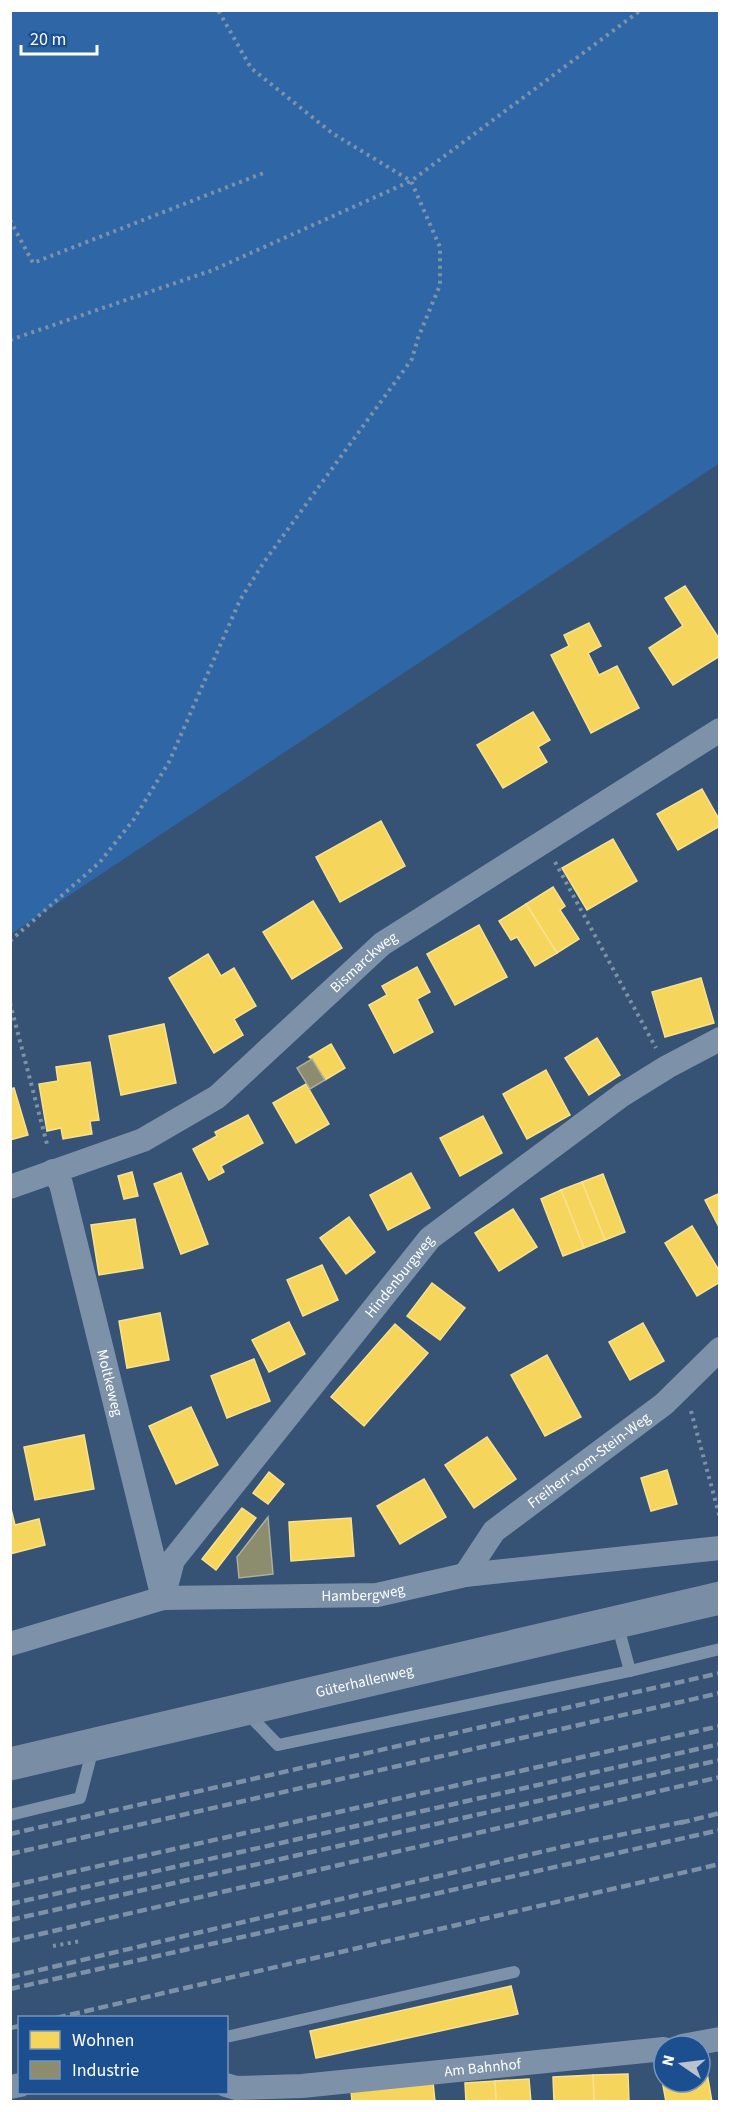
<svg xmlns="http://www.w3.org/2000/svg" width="730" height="2112" viewBox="0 0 730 2112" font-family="'Source Sans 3',sans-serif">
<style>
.green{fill:#2f66a5}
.homes{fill:#f6d55c;stroke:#f9e28d;stroke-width:1.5}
.industry{fill:#8c8c6e;stroke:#aeae9a;stroke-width:1.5}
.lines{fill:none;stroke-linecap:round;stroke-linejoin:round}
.path{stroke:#7d92a8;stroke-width:4;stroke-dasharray:3 4.5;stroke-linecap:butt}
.lane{stroke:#7d92a8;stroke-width:12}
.street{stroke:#7d92a8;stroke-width:24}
.secondary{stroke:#798da4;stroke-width:33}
.rail{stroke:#7e92a7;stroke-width:4.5;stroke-dasharray:10 4.5;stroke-linecap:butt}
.labels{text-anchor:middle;stroke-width:6;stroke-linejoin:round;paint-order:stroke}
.street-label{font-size:15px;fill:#fff;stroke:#1b4f8f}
</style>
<rect width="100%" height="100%" fill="#365274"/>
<polygon class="green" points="11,10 719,11 720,463 11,934"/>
<g class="homes">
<polygon points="685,586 720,640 720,656 673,685 649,648 683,626 665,598"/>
<polygon points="589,623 601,646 588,653 599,675 617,666 639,708 591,733 551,655 569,646 564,635"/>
<polygon points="533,712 550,740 538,747 547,762 503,788 477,745"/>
<polygon points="702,789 720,821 720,826 678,850 657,814"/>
<polygon points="381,821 405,866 340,902 316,857"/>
<polygon points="613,839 637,881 587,910 562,868"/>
<polygon points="553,887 565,906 560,910 579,939 557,953 526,904"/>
<polygon points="313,901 342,948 292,979 263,932"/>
<polygon points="526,904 557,953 535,966 517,937 511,940 499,921"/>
<polygon points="479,925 507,977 455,1005 427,954"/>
<polygon points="208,954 221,976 234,968 256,1006 234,1019 243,1035 214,1053 169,978"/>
<polygon points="417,967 430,992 417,999 433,1032 394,1053 369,1005 387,995 382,986"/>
<polygon points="701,978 714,1023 665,1037 652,992"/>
<polygon points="164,1024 176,1083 121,1095 109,1036"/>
<polygon points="597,1038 620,1075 589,1095 565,1058"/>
<polygon points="331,1044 345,1068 325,1080 312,1059 309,1057"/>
<polygon points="90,1062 99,1120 90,1121 92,1134 63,1139 61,1128 47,1131 39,1084 58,1081 56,1067"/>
<polygon points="546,1070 570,1115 527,1139 503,1094"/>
<polygon points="306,1084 329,1124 296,1143 273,1103"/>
<polygon points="14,1088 28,1135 10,1140 10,1089"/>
<polygon points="248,1115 263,1143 221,1166 224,1172 209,1180 193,1149 217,1136 215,1132"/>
<polygon points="483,1116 502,1153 460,1176 440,1138"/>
<polygon points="132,1172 138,1196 124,1199 118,1176"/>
<polygon points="181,1173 208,1244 181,1254 154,1184"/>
<polygon points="411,1173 430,1208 388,1230 370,1195"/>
<polygon points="603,1174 625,1232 605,1240 582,1182"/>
<polygon points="582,1182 605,1240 584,1248 561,1190"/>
<polygon points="561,1190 584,1248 563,1256 541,1199"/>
<polygon points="720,1193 720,1229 705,1200"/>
<polygon points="513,1209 537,1247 499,1271 475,1233"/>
<polygon points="349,1217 375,1252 346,1274 320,1238"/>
<polygon points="135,1219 143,1268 99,1275 91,1225"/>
<polygon points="692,1226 720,1272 720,1282 697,1296 665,1243"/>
<polygon points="322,1265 338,1300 303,1316 287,1280"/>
<polygon points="432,1283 465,1308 440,1340 407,1316"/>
<polygon points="160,1313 169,1360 127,1368 119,1321"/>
<polygon points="289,1322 305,1354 269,1372 252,1340"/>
<polygon points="643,1323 664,1361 630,1380 609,1342"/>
<polygon points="395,1324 428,1353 364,1426 331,1397"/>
<polygon points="547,1355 581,1417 545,1436 511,1375"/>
<polygon points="254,1359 270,1401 227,1418 211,1376"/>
<polygon points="191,1407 218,1465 176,1484 149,1426"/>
<polygon points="84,1435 94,1489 35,1500 24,1447"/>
<polygon points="487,1437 516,1479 474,1508 445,1465"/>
<polygon points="667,1470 677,1504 651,1511 641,1478"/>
<polygon points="269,1472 284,1484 268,1504 253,1493"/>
<polygon points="424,1479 446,1517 400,1544 377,1506"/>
<polygon points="10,1505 15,1525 39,1519 45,1545 10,1554"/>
<polygon points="242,1508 256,1518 216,1570 202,1559"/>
<polygon points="351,1518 354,1556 291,1561 289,1522"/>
<polygon points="511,1986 518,2014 316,2058 310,2031"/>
<polygon points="707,2073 712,2102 666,2102 662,2080 664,2082 700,2082 700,2074"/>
<polygon points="628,2074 629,2102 594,2102 593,2075"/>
<polygon points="593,2075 594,2102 554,2102 553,2077"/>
<polygon points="529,2079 531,2102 496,2102 495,2081"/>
<polygon points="495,2081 496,2102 466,2102 465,2083"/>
<polygon points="433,2082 435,2102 352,2102 351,2090"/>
</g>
<g class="industry">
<polygon points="312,1059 325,1080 310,1089 297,1068"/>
<polygon points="268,1517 273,1574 239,1578 237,1557"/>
</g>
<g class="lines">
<g class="path">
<polyline points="10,220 33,263 266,172"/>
<polyline points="10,340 213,270 411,181 641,10"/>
<polyline points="555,862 656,1048"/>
<polyline points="10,941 100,862 134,819 169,762 240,600 264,562 412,359 418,338 440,285 440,247 411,181 332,133 251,68 218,10"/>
<polyline points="10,1003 48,1148"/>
<polyline points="691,1411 720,1518"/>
<polyline points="53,1946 81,1941"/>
</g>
<g class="lane">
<polyline points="617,1623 630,1671"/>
<polyline points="247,1713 278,1745 630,1671 720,1649"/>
<polyline points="10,1815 80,1798 93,1748"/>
<polyline points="226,2037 514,1972"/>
</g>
<g class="street">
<path id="s1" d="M53,1171L61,1184L163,1598"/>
<path id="s2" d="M10,1187L143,1140L217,1097L382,944L720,730"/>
<path id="s3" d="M465,1575L494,1531L664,1404L720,1349"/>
<path id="s4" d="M163,1598L173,1560L430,1238L622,1095L667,1067L720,1039"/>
<path id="s5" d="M10,1644L163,1598L377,1595L465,1575L720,1548"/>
<polyline points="682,2046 720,2039"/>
<path id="s6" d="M226,2085L236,2088L302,2086L664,2049"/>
<polyline points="10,2087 20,2085"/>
</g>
<path class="secondary" id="s7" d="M10,1764L720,1598"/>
<g class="rail">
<polyline points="680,1823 720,1813"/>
<polyline points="10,1834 720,1673"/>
<polyline points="10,1854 720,1693"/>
<polyline points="10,1886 720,1726"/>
<polyline points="10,1904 720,1744"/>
<polyline points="10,1920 720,1760"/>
<polyline points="10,1941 720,1777"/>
<polyline points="10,1977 566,1846 687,1821"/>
<polyline points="10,1989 720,1830"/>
<polyline points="56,2018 720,1864"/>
<polyline points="10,2028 20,2026"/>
</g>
</g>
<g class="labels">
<g class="street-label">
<text dy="5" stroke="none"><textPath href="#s2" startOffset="426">Bismarckweg</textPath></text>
<text dy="5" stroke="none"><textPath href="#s4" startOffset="402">Hindenburgweg</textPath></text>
<text dy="5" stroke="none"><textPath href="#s1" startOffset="220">Moltkeweg</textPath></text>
<text dy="5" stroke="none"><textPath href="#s3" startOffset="171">Freiherr-vom-Stein-Weg</textPath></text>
<text dy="5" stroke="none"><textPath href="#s5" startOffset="360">Hambergweg</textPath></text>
<text dy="5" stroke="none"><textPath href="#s7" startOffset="364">Güterhallenweg</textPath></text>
<text dy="5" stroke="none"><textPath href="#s6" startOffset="258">Am Bahnhof</textPath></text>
</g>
</g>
<rect width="730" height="2112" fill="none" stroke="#ffffff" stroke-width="24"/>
<rect x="18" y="2016" width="210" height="78" fill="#1b4f8f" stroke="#7695bc" stroke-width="1.5"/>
<rect x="30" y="2031" width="30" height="18" fill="#f6d55c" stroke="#7695bc" stroke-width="1.5"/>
<text x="72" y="2046" font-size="18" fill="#ffffff">Wohnen</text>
<rect x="30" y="2061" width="30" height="18" fill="#8c8c6e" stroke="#7695bc" stroke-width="1.5"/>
<text x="72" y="2076" font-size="18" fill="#ffffff">Industrie</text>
<g transform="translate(682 2064) rotate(284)"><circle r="28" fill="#1b4f8f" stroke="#7695bc" stroke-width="1.5"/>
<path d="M0-4.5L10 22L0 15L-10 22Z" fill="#b9c2ce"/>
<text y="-9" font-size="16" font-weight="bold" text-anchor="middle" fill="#ffffff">N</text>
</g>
<path d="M21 45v9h76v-9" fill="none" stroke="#ffffff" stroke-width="3"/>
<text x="30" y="45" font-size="18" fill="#ffffff" stroke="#1b4f8f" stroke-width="4.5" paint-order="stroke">20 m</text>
</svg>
